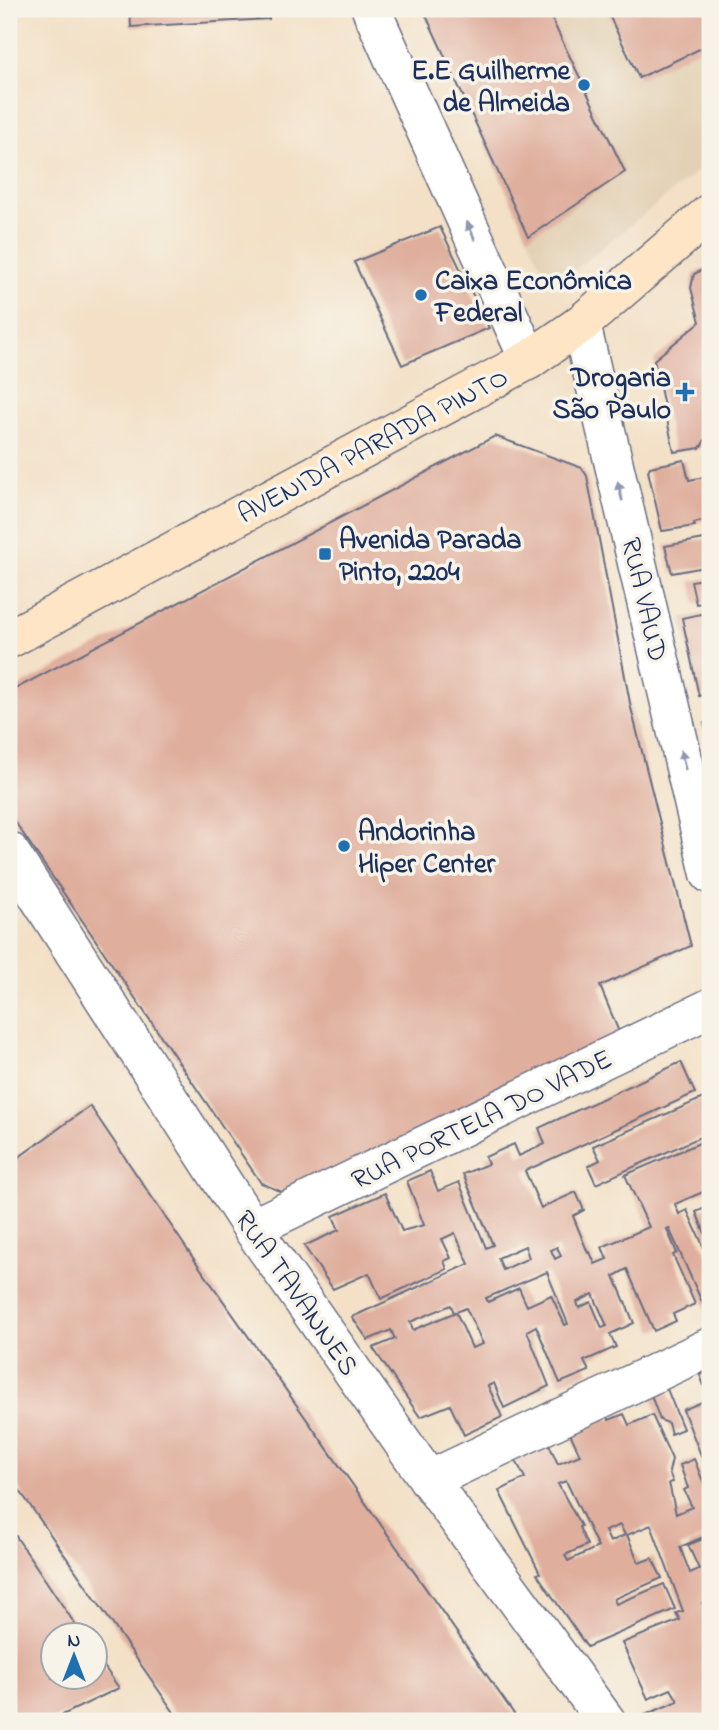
<svg xmlns="http://www.w3.org/2000/svg" width="719" height="1730" viewBox="0 0 719 1730" font-family="'Indie Flower',sans-serif">
<style>
.built{fill:#e3d1b6}
.building{fill:#dfae9d;fill-rule:evenodd}
.lines{fill:none;stroke-linecap:round;stroke-linejoin:round}
.minor-casing{stroke:#676d82;stroke-width:41}
.secondary-casing{stroke:#676d82;stroke-width:41}
.minor{stroke:#fff;stroke-width:38}
.secondary{stroke:#fde5c5;stroke-width:38}
.oneway{fill:#8d97ae}
.poi-dot{fill:#1f6fb2;stroke:#f7f3e8;stroke-width:2.5}
.labels{text-anchor:middle;stroke-width:7;stroke-linejoin:round;paint-order:stroke}
.poi-label{font-size:28px;font-weight:bold;fill:#1b2f5e;stroke:#f7f3e8;text-anchor:start}
.street-label{font-size:28px;fill:#1b2f5e;stroke:#f7f3e8}
</style>
<rect width="100%" height="100%" fill="#f7f3e8"/>
<filter id="ink" filterUnits="userSpaceOnUse"><feTurbulence type="fractalNoise" baseFrequency=".0143" numOctaves="2"/><feDisplacementMap in="SourceGraphic" scale="14" xChannelSelector="R" yChannelSelector="G"/><feConvolveMatrix kernelMatrix="1 2 1 2 8 2 1 2 1" color-interpolation-filters="sRGB"/></filter>
<filter id="wash" filterUnits="userSpaceOnUse"><feTurbulence type="fractalNoise" baseFrequency=".00686" numOctaves="4" result="noise"/><feDisplacementMap in="SourceGraphic" scale="28" xChannelSelector="R" yChannelSelector="G"/><feGaussianBlur stdDeviation="1.57" result="paint"/><feColorMatrix in="noise" values="0 0 0 0 0 0 0 0 0 0 0 0 0 0 0 0 0 1.4 0 .05"/><feComposite in="paint" operator="in"/></filter>
<g filter="url(#wash)">
<rect width="100%" height="100%" fill="#f3e0c6"/>
<polygon class="built" points="423,9 710,9 710,161 567,276 553,278 543,270"/>
<g id="blocks">
<g class="building">
<polygon points="130,9 268,9 269,19 131,27"/>
<polygon points="423,9 547,9 625,172 528,237"/>
<polygon points="606,9 710,9 710,44 639,78"/>
<polygon points="440,227 489,328 402,365 354,262"/>
<polygon points="710,266 710,432 700,448 674,452 654,360 700,322 691,288 694,274"/>
<polygon points="495,436 582,468 587,476 631,708 691,946 600,986 619,1032 522,1088 282,1192 261,1183 9,813 9,692"/>
<polygon points="684,460 689,480 710,476 710,520 694,523 695,526 662,531 648,471 650,467"/>
<polygon points="710,538 710,566 672,573 665,546"/>
<polygon points="710,578 710,602 696,604 691,581"/>
<polygon points="710,612 710,694 699,696 682,618"/>
<polygon points="710,722 710,745 709,745 704,723"/>
<path d="M681,1062L695,1093L525,1171L541,1208L576,1192L584,1210L573,1216L588,1253L590,1252L595,1264L607,1259L602,1247L649,1227L625,1175L702,1142L700,1137L596,1184L588,1166L600,1160L593,1146L710,1095V1189L675,1204L679,1214L687,1210L710,1261V1320L669,1228L667,1229L677,1253L673,1255L695,1304L673,1314L676,1321L654,1331L627,1269L614,1276L634,1323L610,1334L616,1347L584,1361L589,1371L560,1383L536,1326L527,1331L549,1386L504,1408L494,1383L488,1386L502,1417L464,1435L450,1405L420,1417L373,1348L395,1339L391,1330L368,1340L352,1317L469,1264L455,1233L442,1239L451,1258L444,1261L447,1269L381,1299L369,1273L333,1289L304,1246L339,1230L333,1216L385,1193L402,1231L424,1225L407,1181L430,1171L438,1191L459,1182L486,1248L493,1245L463,1174L488,1164L485,1157L514,1144L519,1156L545,1144L539,1128ZM525,1246L529,1258L503,1270L498,1258ZM557,1247L561,1256L555,1259L551,1250ZM547,1272L568,1324L565,1325L551,1295L527,1306L519,1288L488,1302L486,1298ZM593,1294L607,1326L602,1328L591,1302L579,1308L577,1302ZM451,1305L454,1313L466,1308L483,1344L472,1348L456,1312L413,1330L410,1322Z"/>
<polygon points="90,1106 191,1255 519,1721 180,1721 9,1475 9,1139 19,1157"/>
<polygon points="710,1206 710,1245 696,1212"/>
<polygon points="710,1371 710,1478 683,1410 709,1399 700,1375"/>
<polygon points="667,1389 683,1429 671,1434 668,1423 660,1420 651,1395"/>
<path d="M607,1414L609,1420L624,1414L629,1425L652,1415L672,1459L669,1472L673,1482L669,1483L676,1514L692,1507L684,1490L688,1488L680,1465L694,1459L710,1499V1534L680,1547L690,1573L699,1569L688,1545L710,1536V1600L702,1603L710,1624V1721H631L678,1701L671,1689L648,1699L622,1643L680,1620L676,1613L683,1611L651,1525L627,1535L639,1563L652,1558L662,1578L614,1599L616,1604L664,1584L675,1609L587,1647L537,1574L540,1573L499,1491L525,1478L513,1455L547,1440L558,1464L580,1455L569,1431ZM566,1481L598,1547L568,1561L565,1555L587,1545L579,1527L581,1526L558,1484ZM620,1525L625,1535L610,1542L605,1531Z"/>
<polygon points="9,1526 83,1636 52,1636 52,1678 94,1678 94,1652 119,1688 50,1721 9,1721"/>
</g>
</g>
</g>
<g filter="url(#ink)">
<use href="#blocks" fill-opacity="0" stroke="#676d82" stroke-width="2"/>
<g class="lines">
<defs>
<g id="minor">
<polyline points="371,9 529,360"/>
<polyline points="581,324 710,874"/>
<polyline points="9,851 252,1228 429,1480 606,1721"/>
<polyline points="252,1228 710,1008"/>
<polyline points="429,1480 710,1347"/>
</g>
<polyline id="secondary" points="9,639 529,360 581,324 710,213"/>
</defs>
<use href="#minor" class="minor-casing"/>
<use href="#secondary" class="secondary-casing"/>
<use href="#minor" class="minor"/>
<use href="#secondary" class="secondary"/>
</g>
<defs><path id="oneway-solid" d="M-6-.8H1V-3.2L6.5 0L1 3.2V.8H-6Z" transform="scale(1.75)"/></defs>
<g class="oneway">
<use href="#oneway-solid" transform="translate(471 231) rotate(-114)"/>
<use href="#oneway-solid" transform="translate(620 491) rotate(-103)"/>
<use href="#oneway-solid" transform="translate(683 760) rotate(-103)"/>
</g>
</g>
<g class="poi-dot">
<circle cx="584" cy="85" r="7"/>
<circle cx="421" cy="295" r="7"/>
<path d="M681.5 381.5h7v7h7v7h-7v7h-7v-7h-7v-7h7z"/>
<rect x="318" y="547" width="14" height="14" rx="3.5"/>
<circle cx="344" cy="846" r="7"/>
</g>
<g class="labels">
<g class="poi-label">
<text x="570" y="79" text-anchor="end">E.E Guilherme<tspan x="570" dy="32">de Almeida</tspan></text>
<text x="435" y="289">Caixa Econômica<tspan x="435" dy="32">Federal</tspan></text>
<text x="671" y="386" text-anchor="end">Drogaria<tspan x="671" dy="32">São Paulo</tspan></text>
<text x="339" y="548">Avenida Parada<tspan x="339" dy="32">Pinto, 2204</tspan></text>
<text x="358" y="840">Andorinha<tspan x="358" dy="32">Hiper Center</tspan></text>
</g>
<g class="street-label">
<text transform="translate(372 444) rotate(-28)" y="10">AVENIDA PARADA PINTO</text>
<text transform="translate(646 599) rotate(77)" y="10">RUA VAUD</text>
<text transform="translate(481 1118) rotate(-26)" y="10">RUA PORTELA DO VADE</text>
<text transform="translate(298 1292) rotate(55)" y="10">RUA TAVANNES</text>
</g>
</g>
<rect width="719" height="1730" fill="none" stroke="#f7f3e8" stroke-width="35"/>
<g transform="translate(74 1656)"><circle r="33" fill="#f7f3e8" stroke="#9fa5b1" stroke-width="2"/>
<path d="M0-5L12 26L0 18L-12 26Z" fill="#1f6fb2"/>
<text y="-10" font-size="19" font-weight="bold" text-anchor="middle" fill="#1b2f5e">N</text>
</g>
</svg>
